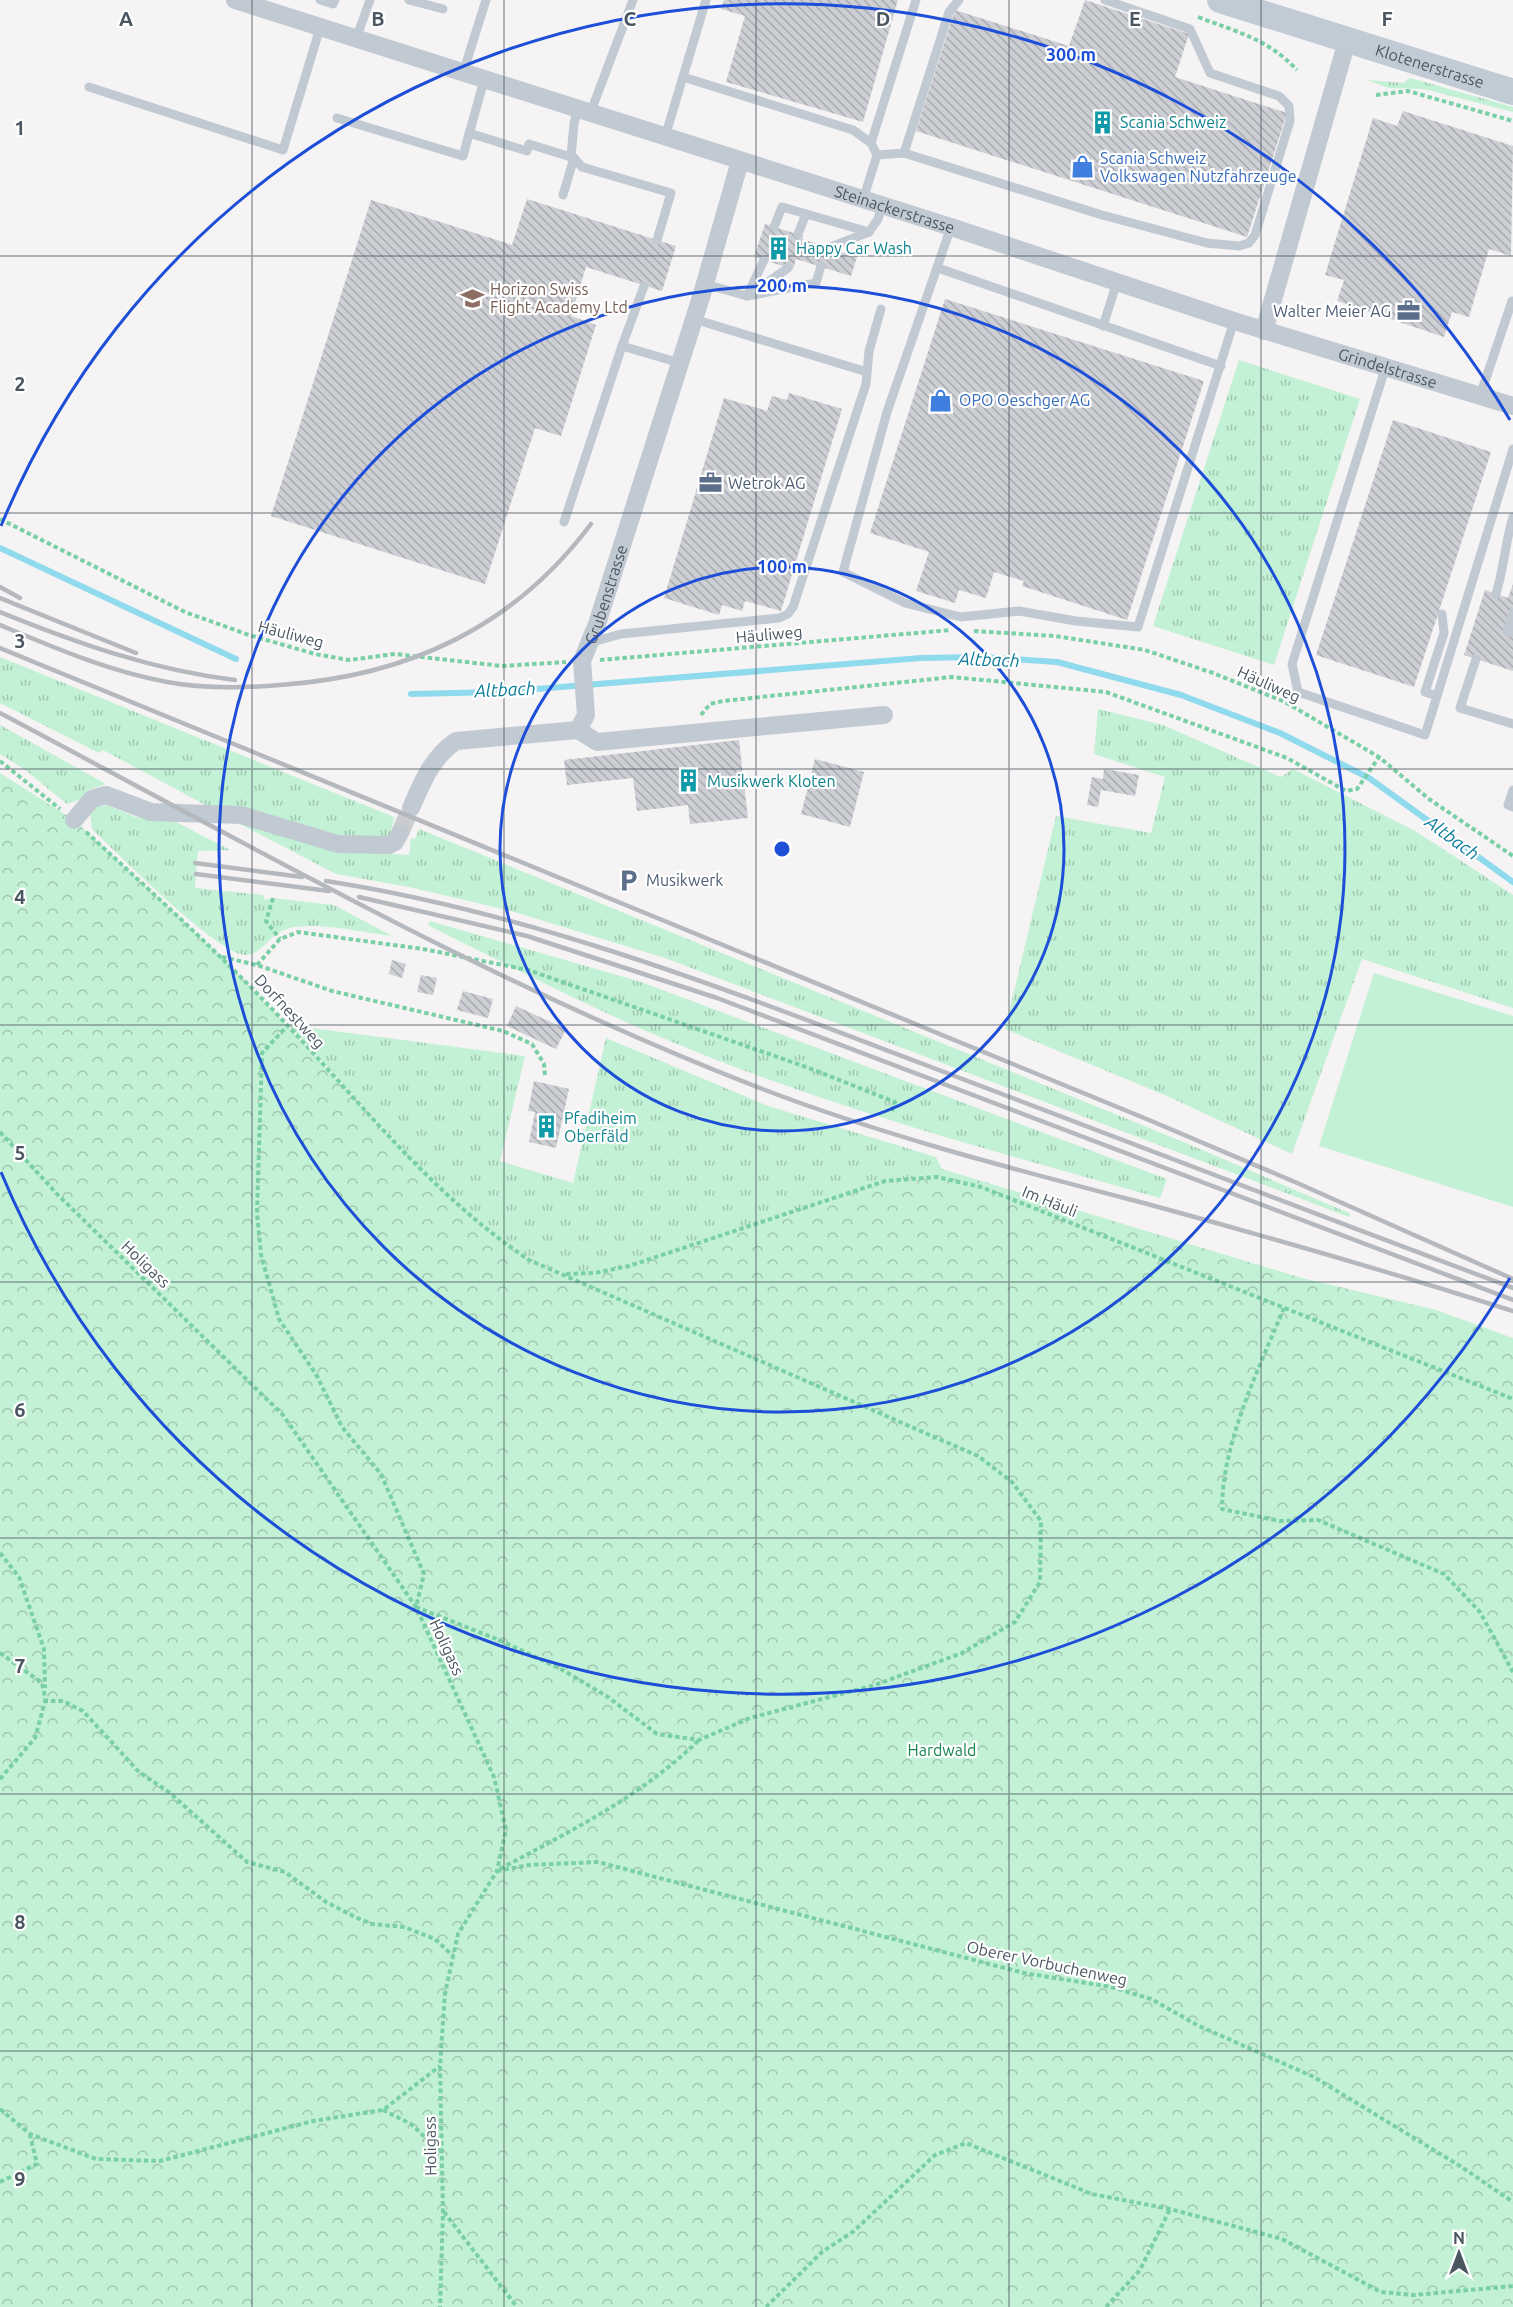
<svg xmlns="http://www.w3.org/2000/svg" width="1513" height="2307" viewBox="0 0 1513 2307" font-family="Ubuntu,sans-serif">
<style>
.grass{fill:url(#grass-tufts)}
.forest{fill:url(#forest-crowns)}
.garden{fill:#c3f1d5}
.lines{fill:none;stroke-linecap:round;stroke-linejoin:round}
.stream{stroke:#90daee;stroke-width:6}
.building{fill:url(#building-back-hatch)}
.minor-tunnel{stroke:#caccce;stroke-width:18;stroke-dasharray:18 9;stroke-linecap:butt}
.path{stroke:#7ad0a6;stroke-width:4;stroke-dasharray:4.5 3;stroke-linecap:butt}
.service{stroke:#c1cad2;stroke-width:9}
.minor{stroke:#c1cad2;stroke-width:18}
.secondary{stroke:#c1cbd6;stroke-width:26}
.rail{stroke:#b5b8bd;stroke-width:4.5}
.grid{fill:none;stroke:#4a5661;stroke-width:1.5;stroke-opacity:0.55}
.ring{fill:none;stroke:#1d4ed8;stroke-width:3}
.labels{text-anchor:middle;stroke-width:4.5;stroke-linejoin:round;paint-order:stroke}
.street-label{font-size:16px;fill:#4a5661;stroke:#fff}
.culture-label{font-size:16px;fill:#0d838f;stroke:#fff;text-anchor:start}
.shop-label{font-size:16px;fill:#366cbe;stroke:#fff;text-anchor:start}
.education-label{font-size:16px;fill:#785e54;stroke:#fff;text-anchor:start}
.service-label{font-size:16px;fill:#4e5e75;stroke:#fff;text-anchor:start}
.park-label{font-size:16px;fill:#17864f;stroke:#fff}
.water-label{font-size:18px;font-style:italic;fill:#0c7c9b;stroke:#fff}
.grid-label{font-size:20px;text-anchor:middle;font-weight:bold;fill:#4a5661;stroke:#fff;stroke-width:4.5;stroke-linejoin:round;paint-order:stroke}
.centre{fill:#1d4ed8;stroke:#fff;stroke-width:3}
.ring-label{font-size:18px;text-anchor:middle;font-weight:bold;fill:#1d4ed8;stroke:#fff;stroke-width:4.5;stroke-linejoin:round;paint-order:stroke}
</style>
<defs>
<pattern id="grass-tufts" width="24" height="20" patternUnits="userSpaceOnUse" patternTransform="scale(1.5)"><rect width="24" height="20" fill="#c3f1d5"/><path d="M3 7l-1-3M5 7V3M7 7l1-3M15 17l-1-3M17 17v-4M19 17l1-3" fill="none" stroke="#a0c6b0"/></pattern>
<pattern id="forest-crowns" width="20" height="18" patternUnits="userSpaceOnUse" patternTransform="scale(1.5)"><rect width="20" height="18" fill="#c3f1d5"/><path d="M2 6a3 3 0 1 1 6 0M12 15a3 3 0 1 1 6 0" fill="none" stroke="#a0c6b0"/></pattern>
<pattern id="building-back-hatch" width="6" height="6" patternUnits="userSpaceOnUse" patternTransform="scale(1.5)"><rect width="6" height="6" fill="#cdcfd5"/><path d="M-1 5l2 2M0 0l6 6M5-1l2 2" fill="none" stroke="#a8abb0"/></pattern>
</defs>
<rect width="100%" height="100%" fill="#f5f3f3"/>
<g class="grass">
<polygon points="1410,78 1513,107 1513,112 1424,89 1389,88 1367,80 1403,83"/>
<polygon points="1239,360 1360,399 1274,665 1153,626"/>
<polygon points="0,657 394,817 390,836 350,839 211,808 103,750 99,753 0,703"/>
<polygon points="1098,709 1163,725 1281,777 1293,769 1417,832 1513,895 1513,1008 1362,959 1292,1154 1167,1096 1005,1029 1056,816 1151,833 1165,777 1094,754"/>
<polygon points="0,725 106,784 88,790 81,799 67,804 24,769 0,754"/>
<path d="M107,805L135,817L174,821L230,850L198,851L195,888L263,895L265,900L273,898L334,905L392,936C364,933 304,918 280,932C268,938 261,954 246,955C219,956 116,852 92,829L90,813L95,807Z"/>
<polygon points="236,822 337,851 409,855 411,838 415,839 419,829 1193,1146 1351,1214 1349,1217 665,958 511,911 409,887 336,874"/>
<path d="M430,921L641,982L1167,1179L1160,1198C989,1150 815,1104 651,1033C583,1004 517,969 451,937L428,925Z"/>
<polygon points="288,1025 525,1056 500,1161 573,1183 606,1038 768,1106 936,1157 942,1169 574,1281 507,1246 442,1190"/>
</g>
<polygon class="forest" points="0,773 74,820 222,957 442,1190 507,1246 573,1281 942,1169 1302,1278 1436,1310 1513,1338 1513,2307 0,2307"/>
<polygon class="garden" points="1374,973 1513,1016 1513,1207 1319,1146"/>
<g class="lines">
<g class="stream">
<polyline points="0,548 236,659"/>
<polyline points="411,694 498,692 921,658 981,657 1057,662 1181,695 1280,733 1369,778 1513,882"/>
</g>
</g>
<g class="building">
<polygon points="724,0 898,0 863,122 726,82 745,16 721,9"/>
<polygon points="1085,0 1189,34 1175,77 1287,113 1247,237 916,131 955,10 1069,46"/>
<polygon points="1403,111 1513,146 1511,256 1489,249 1469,317 1452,312 1444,337 1337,301 1344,280 1325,275 1373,118 1397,126"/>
<polygon points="527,199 676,246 662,291 586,267 571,316 596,325 561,436 535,428 485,584 271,516 371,200 512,245"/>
<polygon points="765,224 803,236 802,239 857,257 851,276 796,259 793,269 754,257"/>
<polygon points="945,299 1204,381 1127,620 1022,586 1024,581 994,572 986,598 959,590 955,603 916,591 929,552 870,533"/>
<polygon points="789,393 842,409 781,611 745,601 742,611 722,605 719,615 664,598 724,398 767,411 772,396 787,400"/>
<polygon points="1393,420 1491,452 1414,687 1316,655"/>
<polygon points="1513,584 1513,671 1464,655 1485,590 1508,598"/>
<polygon points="739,740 748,818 690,824 688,805 637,811 633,778 567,785 564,760"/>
<polygon points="815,759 864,772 850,827 801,814"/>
<polygon points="1104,769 1139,775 1135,796 1101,790 1098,807 1087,805 1092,777 1103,779"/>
<polygon points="392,960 406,964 402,978 389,974"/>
<polygon points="421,975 437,978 433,995 417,992"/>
<polygon points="463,991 493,999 488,1018 457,1010"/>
<polygon points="516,1006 566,1029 556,1049 507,1026"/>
<polygon points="534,1081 569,1089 556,1148 529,1142 535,1112 528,1111"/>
</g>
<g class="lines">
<polyline class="minor-tunnel" points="400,833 411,808"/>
<g class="path">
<path d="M1198,17C1237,32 1268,39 1297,70"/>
<polyline points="1376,95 1408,91 1513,121"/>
<polyline points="0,519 185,612 249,635 315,654 349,660 395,654 502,666 566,662"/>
<polyline points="974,631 1055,636 1145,650 1213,673 1285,702 1379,757 1429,799 1513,856"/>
<polyline points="600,660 951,630"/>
<polyline points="701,715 710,704 723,701 952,677 1106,692 1287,758 1346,791 1357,789 1379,757"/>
<polyline points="0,761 60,809"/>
<path d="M86,832C155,895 225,958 289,1027C365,1108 436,1198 529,1260L978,1456L1012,1482L1041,1521L1040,1582L1015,1622L962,1653L875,1685L750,1718L699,1740L657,1734L608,1697L561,1669L499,1640L416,1607L424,1574L381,1474L342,1427L317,1376L279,1319L261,1255L257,1213L262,1053L288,1025"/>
<polyline points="273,898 266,921 280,939"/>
<polyline points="222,957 257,965 332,991 503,1031 532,1044 544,1064 545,1075"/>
<polyline points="257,965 280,939 298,932 423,949 528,970 809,1068 895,1102 891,1114"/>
<polyline points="0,1132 58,1195 283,1415 416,1607 494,1777 506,1830 497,1871 458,1934 445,1993 440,2066 443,2212 440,2307"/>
<polyline points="566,1274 595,1273 629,1266 885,1181 937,1177 981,1187 1513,1399"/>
<path d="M1284,1308C1259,1368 1222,1443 1222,1509L1280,1521L1318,1520L1444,1574L1480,1612L1513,1672"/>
<polyline points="0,1553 19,1577 44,1649 45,1688"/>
<polyline points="0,1653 42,1683 46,1701 63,1701 83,1711 139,1772 170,1793 247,1862 285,1872 326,1902 355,1917 372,1924 404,1927 435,1939 453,1956"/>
<polyline points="0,1779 35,1738 46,1698"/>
<path d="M500,1869C572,1830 639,1798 699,1740"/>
<polyline points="497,1871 529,1865 598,1862 1024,1973 1111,1987 1151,1999 1199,2026 1314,2077 1460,2166 1513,2202"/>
<polyline points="0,2109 30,2134 96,2159 160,2161 313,2121 383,2110 440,2066"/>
<polyline points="383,2110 411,2124 442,2153"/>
<polyline points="0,2182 37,2164 30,2135"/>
<polyline points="444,2212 517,2307"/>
<polyline points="766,2307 822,2252 854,2231 935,2155 966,2143 1092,2194 1170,2209 1282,2239 1381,2292 1414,2295 1513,2286"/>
<polyline points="1106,2307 1140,2270 1170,2209"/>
</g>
<g class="service">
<polyline points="320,0 333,4 335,0"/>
<polyline points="409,0 443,9"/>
<polyline points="356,39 370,0"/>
<polyline points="463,73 486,0"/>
<polyline points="683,77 853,130 871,143 877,155"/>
<polyline points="89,87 283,150 320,28"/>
<polyline points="590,114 633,0"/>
<polyline points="337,118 463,156 484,80"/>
<polyline points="469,133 527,151 529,144 574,158 582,167 671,193 657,240"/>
<polyline points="665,137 706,0"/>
<polyline points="871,143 916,0"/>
<polyline points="904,153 949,12 959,0"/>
<polyline points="571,157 574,123 578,110"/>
<polyline points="563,195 574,158"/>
<polyline points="863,200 877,155 904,153 1102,215 1207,243 1239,246 1249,243 1255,235 1290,121 1289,106 1279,96 1210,73 1190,29 1105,0"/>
<polyline points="774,227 782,207 869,232 878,219 882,206"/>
<polyline points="951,227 887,412 843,572 905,603 961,617 1019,611 1076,621 1138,627 1234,321"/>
<polyline points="798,234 806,214"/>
<polyline points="828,248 869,232"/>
<polyline points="938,268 1221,366"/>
<polyline points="705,284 747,296 764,260"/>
<polyline points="752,293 788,268"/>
<polyline points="747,296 816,283 821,266"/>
<polyline points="694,319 867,372"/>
<polyline points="1103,326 1117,282"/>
<polyline points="622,346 644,286"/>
<polyline points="1386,366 1292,664 1298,692 1425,735 1513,449"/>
<polyline points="1480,396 1512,301"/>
<polyline points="564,522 622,346 680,363"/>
<path d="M1496,594C1504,568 1505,543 1513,517"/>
<polyline points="1513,613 1507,631 1513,633"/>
<polyline points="589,643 621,634 779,618 788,614 793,607 866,384 869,351 881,309"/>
<polyline points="1476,659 1460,708 1513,724"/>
<polyline points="1437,696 1425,692 1444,633 1442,614"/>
<polyline points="1513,790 1508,805 1513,807"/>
</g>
<g class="minor">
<path id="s1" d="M235,0L951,227L1234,321L1513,406"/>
<polyline points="1264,331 1347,41"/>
<path id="s2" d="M578,730L586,715L582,661L597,624L702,294L740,161"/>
<polyline points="578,730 597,742 884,715"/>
<path d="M411,808C422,783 432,757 456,741L578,730"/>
<polyline points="74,820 92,799 106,795 151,812 241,815 338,844 389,845 395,842 400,833"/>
</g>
<path class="secondary" id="s3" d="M1220,0L1513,92"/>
<g class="rail">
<polyline points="0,587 20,598"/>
<polyline points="0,598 136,653"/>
<path d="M0,612C77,643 152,670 235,680"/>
<path d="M0,625C55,648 108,671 167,682C204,689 243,688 280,685C408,676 513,628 591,524"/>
<polyline points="0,648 1149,1120 1295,1182 1513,1279"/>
<path d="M0,713C251,846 499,988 765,1090C891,1138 1021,1171 1151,1205C1272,1238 1393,1273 1513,1311"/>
<polyline points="195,863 302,877"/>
<polyline points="196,874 329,891"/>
<path d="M326,881C533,913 728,990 923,1064C1119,1139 1316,1214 1513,1288"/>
<polyline points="359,897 527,936 717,998 1513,1300"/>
</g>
</g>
<path class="grid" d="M252,0V2307M504,0V2307M756,0V2307M1009,0V2307M1261,0V2307M0,256H1513M0,513H1513M0,769H1513M0,1025H1513M0,1282H1513M0,1538H1513M0,1794H1513M0,2051H1513"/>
<g class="ring">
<circle cx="782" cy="849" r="282"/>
<circle cx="782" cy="849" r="563"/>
<path d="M1510 1278A845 845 0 0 1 1 1172M1 526A845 845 0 0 1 1510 420"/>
</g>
<defs>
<symbol id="building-bare" viewBox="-9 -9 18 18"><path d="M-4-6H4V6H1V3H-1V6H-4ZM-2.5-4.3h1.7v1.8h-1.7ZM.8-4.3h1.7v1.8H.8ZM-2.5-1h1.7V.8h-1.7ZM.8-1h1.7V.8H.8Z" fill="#0f9aa8" stroke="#fff" stroke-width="2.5" paint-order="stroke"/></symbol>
<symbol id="shop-bare" viewBox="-9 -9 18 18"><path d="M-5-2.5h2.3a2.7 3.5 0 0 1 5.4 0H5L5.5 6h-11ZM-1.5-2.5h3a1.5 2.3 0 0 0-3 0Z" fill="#3f7fe0" stroke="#fff" stroke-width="2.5" paint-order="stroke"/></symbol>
<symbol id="university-bare" viewBox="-9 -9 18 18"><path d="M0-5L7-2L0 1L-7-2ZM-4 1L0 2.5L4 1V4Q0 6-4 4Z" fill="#8d6e63" stroke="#fff" stroke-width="2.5" paint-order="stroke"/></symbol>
<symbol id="office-bare" viewBox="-9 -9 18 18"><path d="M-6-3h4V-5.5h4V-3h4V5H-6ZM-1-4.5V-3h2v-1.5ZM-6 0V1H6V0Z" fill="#5c6f8a" stroke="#fff" stroke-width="2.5" paint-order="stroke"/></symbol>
<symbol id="parking-bare" viewBox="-9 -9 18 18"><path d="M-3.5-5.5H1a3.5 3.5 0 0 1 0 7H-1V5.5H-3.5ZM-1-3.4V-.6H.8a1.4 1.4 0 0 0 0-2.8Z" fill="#5c6f8a" stroke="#fff" stroke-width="2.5" paint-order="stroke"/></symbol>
</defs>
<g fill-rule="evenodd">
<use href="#building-bare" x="1086" y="106" width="33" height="33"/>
<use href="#shop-bare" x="1066" y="150" width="33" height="33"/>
<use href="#building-bare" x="762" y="232" width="33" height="33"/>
<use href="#university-bare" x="456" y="282" width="33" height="33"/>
<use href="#office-bare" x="1392" y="294" width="33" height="33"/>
<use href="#shop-bare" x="924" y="384" width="33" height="33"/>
<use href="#office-bare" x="694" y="466" width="33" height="33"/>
<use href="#building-bare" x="672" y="764" width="33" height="33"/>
<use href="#parking-bare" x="612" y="864" width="33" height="33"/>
<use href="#building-bare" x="530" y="1110" width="33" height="33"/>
</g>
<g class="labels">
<g class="street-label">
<text dy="6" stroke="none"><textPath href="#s3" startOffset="220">Klotenerstrasse</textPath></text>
<text dy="6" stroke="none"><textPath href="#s1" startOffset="692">Steinackerstrasse</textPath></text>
<text dy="6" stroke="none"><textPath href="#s1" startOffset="1210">Grindelstrasse</textPath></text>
<text dy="6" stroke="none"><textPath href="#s2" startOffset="142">Grubenstrasse</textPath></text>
<text transform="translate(291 634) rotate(15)" y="6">Häuliweg</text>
<text transform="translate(769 634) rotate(-5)" y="6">Häuliweg</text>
<text transform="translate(1269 684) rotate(24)" y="6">Häuliweg</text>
<text transform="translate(290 1011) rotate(47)" y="6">Dorfnestweg</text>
<text transform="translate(1050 1201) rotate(22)" y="6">Im Häuli</text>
<text transform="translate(146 1264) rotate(44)" y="6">Holigass</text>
<text transform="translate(447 1647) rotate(65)" y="6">Holigass</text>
<text transform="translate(1047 1963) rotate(12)" y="6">Oberer Vorbuchenweg</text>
<text transform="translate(430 2146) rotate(-91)" y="6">Holigass</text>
</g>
<g class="culture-label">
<text x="1120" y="128">Scania Schweiz</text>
<text x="796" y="254">Happy Car Wash</text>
<text x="707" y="787">Musikwerk Kloten</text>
<text x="564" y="1124">Pfadiheim<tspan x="564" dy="18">Oberfäld</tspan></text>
</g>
<g class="shop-label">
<text x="1100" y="164">Scania Schweiz<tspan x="1100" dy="18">Volkswagen Nutzfahrzeuge</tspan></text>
<text x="959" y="406">OPO Oeschger AG</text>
</g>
<g class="education-label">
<text x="490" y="295">Horizon Swiss<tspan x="490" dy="18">Flight Academy Ltd</tspan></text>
</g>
<g class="service-label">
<text x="1391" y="317" text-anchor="end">Walter Meier AG</text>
<text x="728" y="489">Wetrok AG</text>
<text x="646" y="886">Musikwerk</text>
</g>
<g class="park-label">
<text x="942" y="1756">Hardwald</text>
</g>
<g class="water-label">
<text transform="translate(989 660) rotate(2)" y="6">Altbach</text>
<text transform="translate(505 690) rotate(-3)" y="6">Altbach</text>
<text transform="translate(1452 838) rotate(36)" y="6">Altbach</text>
</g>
</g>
<g class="grid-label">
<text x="126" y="26">A</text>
<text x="378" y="26">B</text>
<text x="630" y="26">C</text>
<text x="883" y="26">D</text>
<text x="1135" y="26">E</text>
<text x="1387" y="26">F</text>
<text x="20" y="135">1</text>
<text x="20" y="391">2</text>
<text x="20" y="648">3</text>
<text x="20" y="904">4</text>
<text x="20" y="1160">5</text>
<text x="20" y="1417">6</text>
<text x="20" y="1673">7</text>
<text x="20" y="1929">8</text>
<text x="20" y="2186">9</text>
</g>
<circle cx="782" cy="849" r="9" class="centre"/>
<g class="ring-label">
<text x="1071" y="61">300 m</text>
<text x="782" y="292">200 m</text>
<text x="782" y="573">100 m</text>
</g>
<g transform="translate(1459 2253)" stroke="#ffffff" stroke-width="4.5" paint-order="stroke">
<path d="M0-4.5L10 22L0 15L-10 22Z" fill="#4a5661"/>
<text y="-9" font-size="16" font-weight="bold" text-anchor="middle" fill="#4a5661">N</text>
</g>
</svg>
